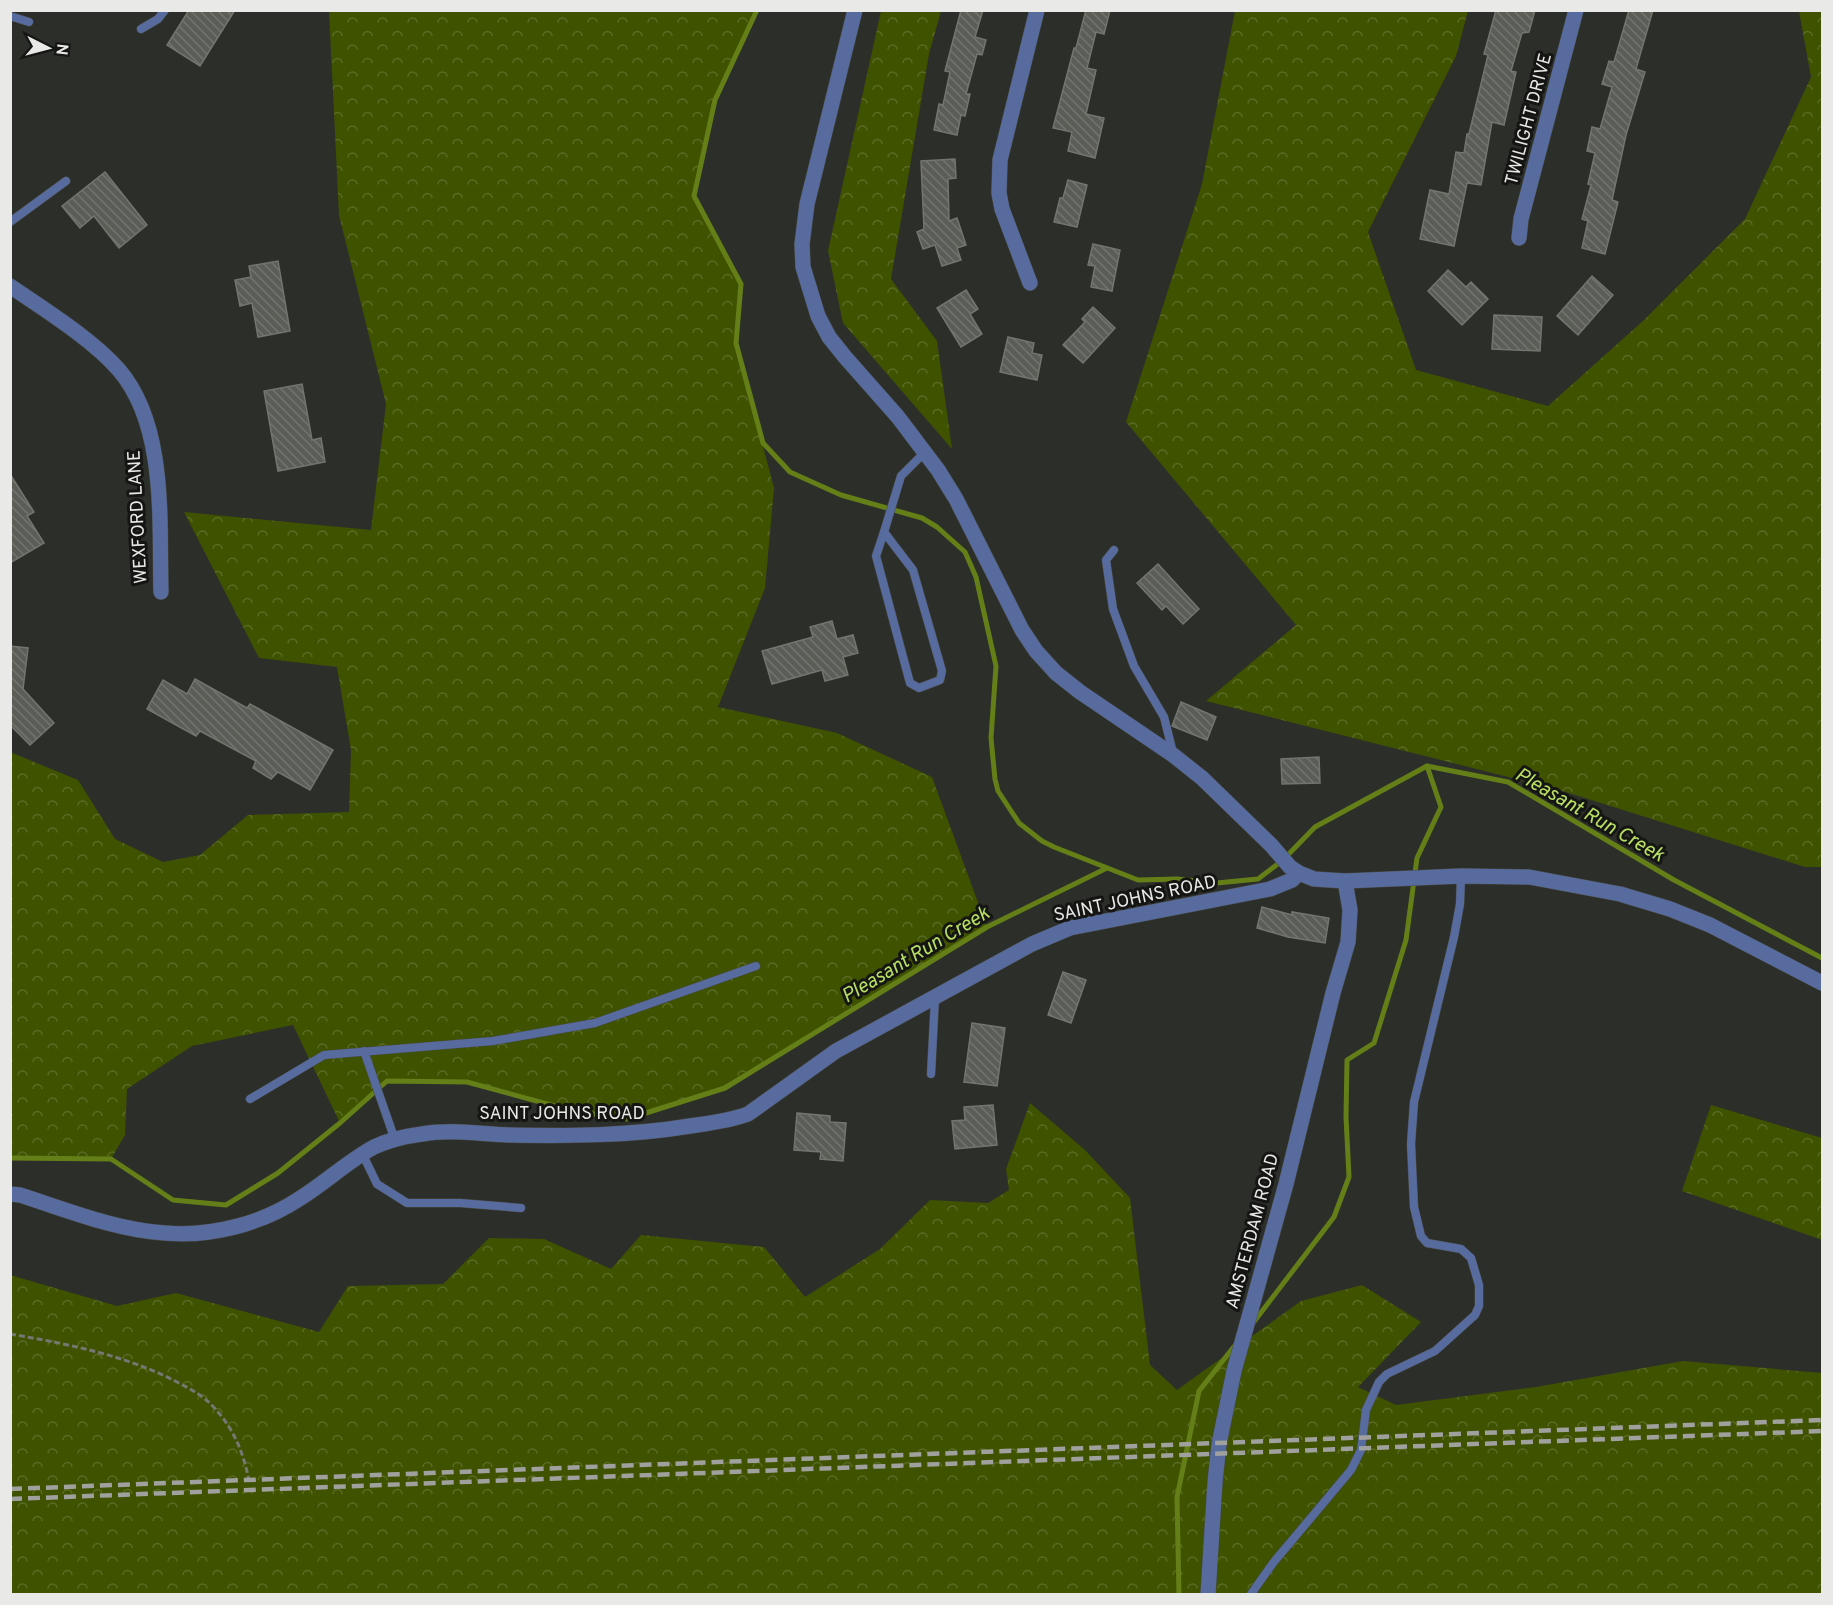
<svg xmlns="http://www.w3.org/2000/svg" width="1833" height="1605" viewBox="0 0 1833 1605" font-family="Overpass,sans-serif">
<style>
.forest{fill:url(#forest-crowns)}
.lines{fill:none;stroke-linecap:round;stroke-linejoin:round}
.stream{stroke:#647f17;stroke-width:5}
.building{fill:url(#building-back-hatch);stroke:#73756f;stroke-width:1.5}
.service-casing{stroke:#4a4c47;stroke-width:9}
.minor-casing{stroke:#4a4c47;stroke-width:16}
.tertiary-casing{stroke:#4a4c47;stroke-width:16}
.path{stroke:#757773;stroke-width:3;stroke-dasharray:6 3;stroke-linecap:butt}
.service{stroke:#576b9f;stroke-width:8}
.minor{stroke:#576b9f;stroke-width:15}
.tertiary{stroke:#576b9f;stroke-width:15}
.rail{stroke:#a0a19e;stroke-width:4.5;stroke-dasharray:12 6;stroke-linecap:butt}
.labels{text-anchor:middle;stroke-width:6;stroke-linejoin:round;paint-order:stroke}
.street-label{font-size:18px;fill:#e9eae7;stroke:#151614}
.water-label{font-size:20px;font-style:italic;fill:#b9e062;stroke:#151614}
</style>
<defs>
<pattern id="forest-crowns" width="20" height="18" patternUnits="userSpaceOnUse" patternTransform="scale(1.5)"><rect width="20" height="18" fill="#3e5200"/><path d="M2 6a3 3 0 1 1 6 0M12 15a3 3 0 1 1 6 0" fill="none" stroke="#5a6b25"/></pattern>
<pattern id="building-back-hatch" width="6" height="6" patternUnits="userSpaceOnUse" patternTransform="scale(1.5)"><rect width="6" height="6" fill="#5b5d57"/><path d="M-1 5l2 2M0 0l6 6M5-1l2 2" fill="none" stroke="#73746f"/></pattern>
</defs>
<rect width="100%" height="100%" fill="#2c2e29"/>
<g class="forest">
<polygon points="329,11 757,11 715,100 694,196 741,284 736,343 774,488 765,588 718,707 837,733 932,777 987,927 725,1088 627,1119 573,1111 467,1082 387,1081 340,1123 293,1025 192,1046 127,1089 125,1135 111,1159 11,1158 10,752 78,780 115,839 163,862 200,855 248,815 349,812 351,750 337,667 259,658 184,512 371,530 386,404 339,215"/>
<polygon points="881,11 941,11 929,54 891,279 937,341 952,449 843,323 828,251"/>
<polygon points="1235,11 1468,11 1456,56 1368,232 1416,370 1548,406 1644,320 1745,219 1811,77 1799,11 1822,11 1822,867 1805,867 1556,789 1206,701 1296,625 1126,422 1202,184"/>
<polygon points="1030,1103 1085,1150 1130,1198 1150,1365 1177,1390 1301,1301 1362,1285 1421,1322 1358,1387 1396,1405 1536,1387 1683,1361 1822,1373 1822,1594 11,1594 10,1275 117,1306 176,1293 319,1332 348,1286 443,1284 489,1238 544,1239 611,1269 641,1235 764,1247 805,1297 880,1249 930,1200 988,1203 1009,1190 1006,1169"/>
<polygon points="1711,1105 1822,1138 1822,1240 1682,1191"/>
</g>
<g class="lines">
<g class="stream">
<polyline points="757,10 715,100 694,196 741,284 736,343 763,443 790,472 841,495 922,518 937,527 965,552 976,577 996,666 991,738 995,779 998,791 1019,823 1042,841 1054,847 1138,880 1177,879 1217,883 1258,879 1283,860 1315,827 1427,766 1508,782 1674,880 1822,958"/>
<polyline points="10,1158 111,1159 173,1200 226,1205 278,1173 340,1123 387,1081 467,1082 573,1111 627,1119 725,1088 987,927 1107,868"/>
<polyline points="1253,1323 1334,1217 1349,1177 1346,1117 1347,1060 1374,1043 1406,940 1417,858 1441,807 1427,766"/>
<polyline points="1179,1594 1177,1497 1199,1391 1236,1344"/>
</g>
</g>
<g class="building">
<polygon points="189,10 235,10 200,66 167,45"/>
<polygon points="961,10 983,10 975,37 986,40 982,55 977,54 966,94 970,94 965,116 961,115 957,135 934,130 939,104 943,105 950,72 945,71"/>
<polygon points="1086,10 1110,10 1104,34 1096,32 1087,68 1096,70 1086,114 1104,118 1095,158 1068,151 1072,132 1053,128 1074,48 1076,48"/>
<polygon points="1496,10 1535,10 1529,32 1522,33 1511,71 1516,72 1504,125 1492,122 1481,185 1467,183 1454,246 1420,239 1430,190 1449,194 1456,152 1464,153 1467,134 1469,134 1488,55 1484,54"/>
<polygon points="1629,10 1653,10 1636,69 1645,72 1626,135 1612,200 1618,202 1605,254 1582,248 1588,221 1582,219 1591,185 1588,184 1595,153 1587,151 1592,127 1600,129 1612,87 1602,84 1609,61 1614,62"/>
<polygon points="955,159 956,178 948,179 949,221 957,218 966,245 957,248 961,260 942,266 935,245 923,249 917,232 924,229 921,161"/>
<polygon points="105,172 147,225 119,248 94,216 80,228 62,206"/>
<polygon points="1068,180 1087,185 1077,227 1054,222 1060,198 1063,198"/>
<polygon points="1093,244 1120,250 1112,291 1091,287 1095,266 1088,265"/>
<polygon points="278,261 290,331 258,337 252,303 240,306 235,280 251,277 249,266"/>
<polygon points="1448,270 1466,287 1471,282 1488,299 1462,325 1428,291"/>
<polygon points="1592,276 1613,295 1578,335 1557,316"/>
<polygon points="966,290 978,309 970,314 982,334 961,347 937,308"/>
<polygon points="1093,307 1115,328 1083,363 1063,345 1085,322 1082,319"/>
<polygon points="1494,315 1542,317 1540,351 1492,349"/>
<polygon points="1008,337 1034,343 1032,353 1042,355 1037,380 1000,372"/>
<polygon points="302,384 312,440 321,438 325,462 278,471 264,391"/>
<polygon points="10,474 34,512 27,516 44,543 10,563"/>
<polygon points="1158,564 1199,609 1183,624 1166,606 1162,610 1137,583"/>
<polygon points="832,621 837,639 853,635 858,653 843,657 848,675 825,681 822,670 772,684 762,651 813,637 810,627"/>
<polygon points="10,646 28,648 23,689 54,723 30,745 10,725"/>
<polygon points="195,679 247,708 250,704 333,750 310,790 278,772 271,779 253,768 256,761 200,731 196,736 147,709 163,680 187,694"/>
<polygon points="1181,702 1216,717 1207,740 1172,726"/>
<polygon points="1319,757 1320,783 1282,784 1281,759"/>
<polygon points="1262,907 1292,915 1292,912 1329,918 1325,943 1288,937 1257,928"/>
<polygon points="1063,972 1086,980 1071,1023 1048,1015"/>
<polygon points="972,1023 1005,1028 997,1086 964,1082"/>
<polygon points="993,1105 997,1145 955,1149 952,1121 965,1120 964,1107"/>
<polygon points="797,1113 830,1116 830,1122 846,1123 843,1161 820,1159 821,1152 794,1150"/>
</g>
<g class="lines">
<defs>
<g id="service">
<polyline points="10,16 29,22"/>
<polyline points="141,29 158,19 165,10"/>
<polyline points="10,222 66,181"/>
<polygon points="884,532 913,570 942,671 940,680 919,688 910,683 876,556"/>
<polyline points="884,532 901,476 925,452"/>
<polyline points="1114,550 1106,560 1113,609 1134,666 1164,717 1173,753"/>
<polyline points="364,1051 395,1140"/>
<polyline points="931,1074 935,998"/>
<polyline points="250,1099 324,1055 493,1041 595,1023 756,966"/>
<polyline points="363,1155 377,1184 407,1203 460,1203 521,1208"/>
<polyline points="1251,1594 1273,1563 1351,1470 1361,1450 1366,1410 1379,1382 1387,1374 1435,1351 1475,1315 1479,1306 1479,1285 1471,1258 1461,1249 1427,1243 1421,1236 1414,1207 1411,1144 1414,1102 1454,937 1460,904 1461,876"/>
</g>
<g id="minor">
<polyline points="1519,238 1521,219 1576,10"/>
<polyline points="1030,283 1002,209 999,193 1000,160 1037,10"/>
<path d="M10,286C45,310 92,339 119,370C167,426 159,522 161,592"/>
<path d="M10,1194L20,1195C67,1210 116,1230 165,1233C211,1237 261,1224 299,1199C325,1183 348,1161 374,1147C389,1140 406,1136 422,1134C451,1129 480,1134 509,1135C570,1136 630,1136 690,1126C710,1123 729,1121 748,1114L836,1051L1032,944L1070,928L1270,889L1292,880L1299,873"/>
</g>
<g id="tertiary">
<polyline points="855,10 807,204 802,244 803,267 818,316 829,337 845,357 898,417 938,470 956,499 1022,630 1036,651 1056,673 1080,692 1173,755 1202,778 1271,845 1290,867 1299,873 1314,879 1345,881 1461,876 1529,877 1620,894 1670,909 1710,925 1822,983"/>
<polyline points="1208,1594 1215,1482 1219,1444 1234,1371 1286,1184 1333,993 1348,942 1350,910 1345,881"/>
</g>
</defs>
<use href="#service" class="service-casing"/>
<use href="#minor" class="minor-casing"/>
<use href="#tertiary" class="tertiary-casing"/>
<path class="path" d="M10,1334C68,1344 125,1355 177,1382C192,1390 206,1397 217,1411C235,1431 244,1455 249,1481"/>
<use href="#service" class="service"/>
<use href="#minor" class="minor"/>
<use href="#tertiary" class="tertiary"/>
<g class="rail">
<polyline points="10,1489 1822,1420"/>
<polyline points="10,1499 1822,1431"/>
</g>
</g>
<g class="labels">
<g class="street-label">
<text transform="translate(1528 119) rotate(-75)" y="6">TWILIGHT DRIVE</text>
<text transform="translate(137 517) rotate(-93)" y="6">WEXFORD LANE</text>
<text transform="translate(1135 898) rotate(-12)" y="6">SAINT JOHNS ROAD</text>
<text x="562" y="1119">SAINT JOHNS ROAD</text>
<text transform="translate(1252 1231) rotate(-75)" y="6">AMSTERDAM ROAD</text>
</g>
<g class="water-label">
<text transform="translate(1590 814) rotate(30)" y="7">Pleasant Run Creek</text>
<text transform="translate(915 954) rotate(-31)" y="7">Pleasant Run Creek</text>
</g>
</g>
<rect width="1833" height="1605" fill="none" stroke="#e9eae7" stroke-width="24"/>
<g transform="translate(48 48) rotate(96)" stroke="#151614" stroke-width="4.5" paint-order="stroke">
<path d="M0-4.5L10 22L0 15L-10 22Z" fill="#e9eae7"/>
<text y="-9" font-size="16" font-weight="bold" text-anchor="middle" fill="#e9eae7">N</text>
</g>
</svg>
